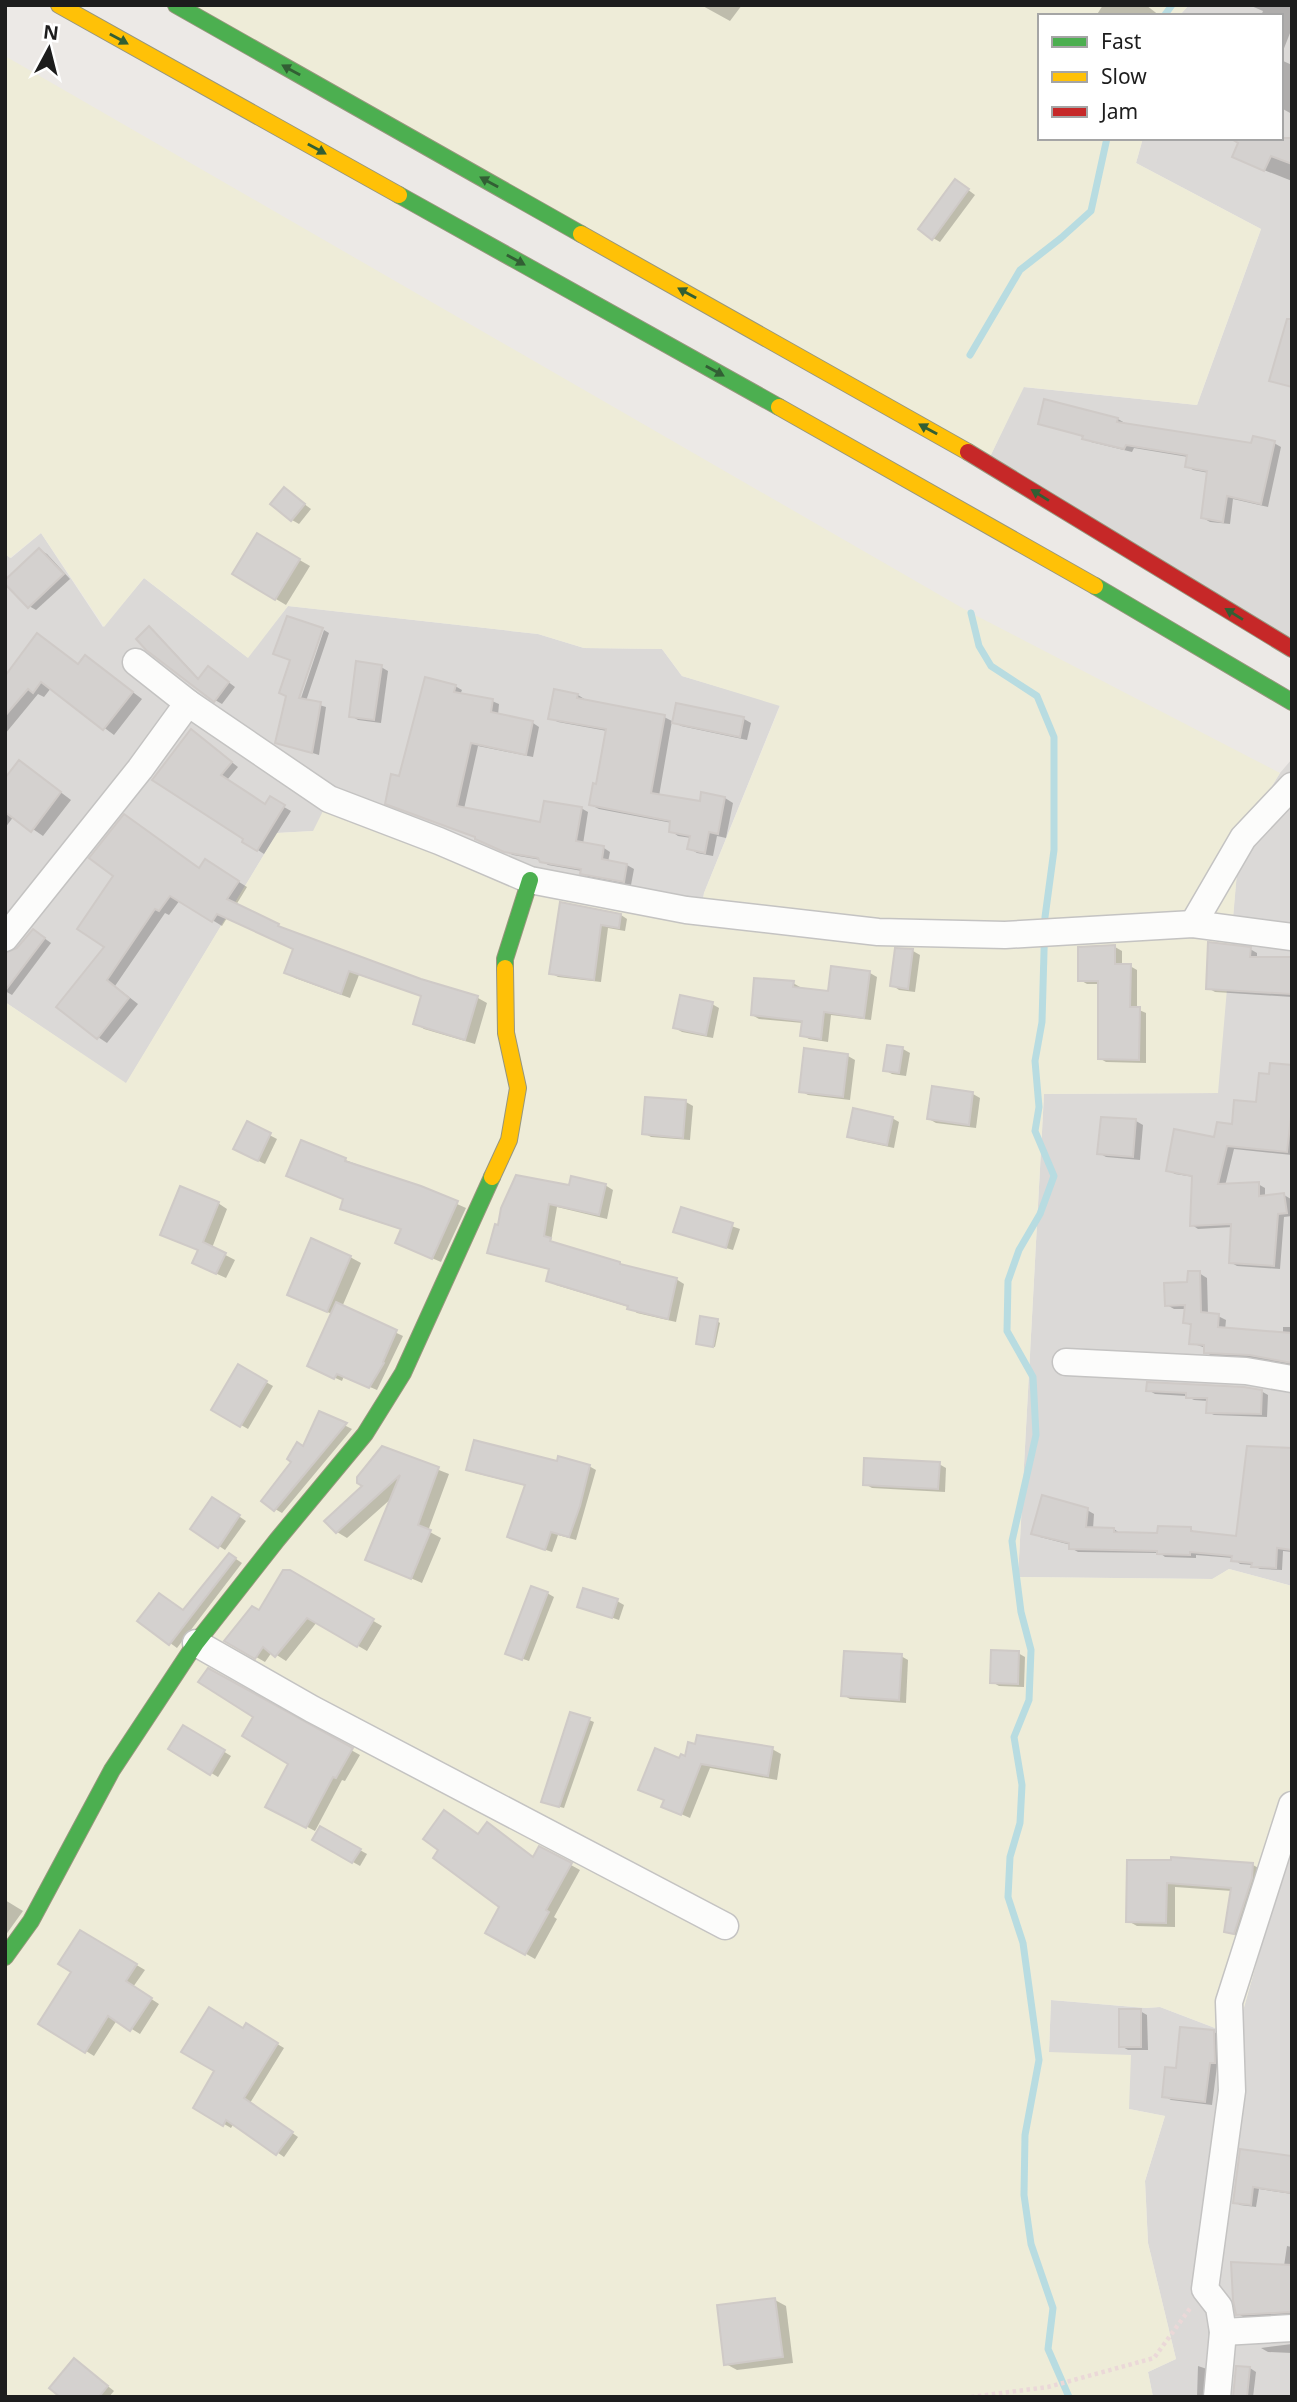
<svg xmlns="http://www.w3.org/2000/svg" width="1297" height="2402" viewBox="0 0 1297 2402" font-family="'Noto Sans',sans-serif">
<style>
.residential{fill:#dbd9d7}
.farmland{fill:#eeecd8}
.shadow{fill:#0003}
.lines{fill:none;stroke-linecap:round;stroke-linejoin:round}
.stream{stroke:#b8dce1;stroke-width:7}
.building{fill:#d4d1cf;stroke:#cfcac7;stroke-width:2}
.street-casing{stroke:#c4c3c2;stroke-width:29}
.fast-casing{stroke:#97967d;stroke-width:18}
.slow-casing{stroke:#97967d;stroke-width:18}
.jam-casing{stroke:#97967d;stroke-width:18}
.path{stroke:#ebd8d8;stroke-width:4.5;stroke-dasharray:3.5 3.5;stroke-linecap:butt}
.street{stroke:#fcfcfb;stroke-width:26}
.fast{stroke:#4caf50;stroke-width:16}
.slow{stroke:#ffc107;stroke-width:16}
.jam{stroke:#c62828;stroke-width:16}
.oneway{fill:#325f34}
</style>
<rect width="100%" height="100%" fill="#ece9e6"/>
<g class="residential">
<polygon points="1189,5 1292,5 1292,649 987,463 1023,387 1197,405 1261,229 1136,163 1143,138 1281,138 1281,16 1179,16"/>
<polygon points="41,533 103,627 144,578 247,657 288,606 538,634 584,648 662,649 682,676 780,705 704,893 701,912 313,831 277,833 126,1084 5,1002 5,554 11,558"/>
<polygon points="1292,759 1292,1586 1229,1569 1213,1579 1018,1577 1044,1094 1217,1093 1240,838 1280,773"/>
<polygon points="1292,1836 1292,2397 1153,2397 1148,2372 1176,2359 1148,2243 1145,2181 1165,2116 1129,2109 1049,2052 1051,2000 1146,2008 1160,2007 1236,2036"/>
</g>
<g class="farmland">
<polygon points="176,5 1189,5 1179,16 1040,16 1040,138 1143,138 1136,163 1261,229 1197,405 1024,387 987,463"/>
<polygon points="5,56 971,613 1280,773 1240,838 1218,1093 1044,1094 1018,1577 1212,1579 1229,1569 1292,1586 1292,1836 1236,2036 1160,2007 1146,2008 1051,2000 1049,2052 1131,2055 1129,2109 1165,2116 1145,2181 1148,2243 1176,2359 1148,2372 1153,2397 5,2397 5,1002 126,1083 277,833 313,831 329,799 530,880 701,911 704,893 780,706 682,676 662,649 584,648 538,634 288,606 248,658 144,578 104,627 41,533 10,558 5,554"/>
</g>
<g class="shadow">
<polygon points="701,5 742,5 730,21"/>
<polygon points="1103,5 1146,5 1160,16 1096,16"/>
<polygon points="1249,5 1292,5 1292,28 1281,56 1281,16 1261,16 1263,11"/>
<polygon points="1281,60 1292,65 1292,114 1281,108"/>
<polygon points="1281,138 1292,142 1292,181 1241,161"/>
<polygon points="963,186 975,195 940,242 933,238"/>
<polygon points="1118,419 1125,423 1252,445 1274,443 1281,447 1268,507 1233,499 1230,524 1210,522 1203,518 1209,473 1193,470 1187,466 1188,457 1134,448 1132,452 1091,442 1084,437 1040,423"/>
<polygon points="284,489 311,509 299,524 292,520"/>
<polygon points="258,536 310,566 286,605 234,574"/>
<polygon points="40,550 47,554 70,579 36,610 29,606"/>
<polygon points="288,618 321,629 295,706 298,707 324,630 329,633 306,701 326,707 319,755 277,742 288,696 281,692 291,660 275,653"/>
<polygon points="150,628 156,633 200,680 215,672 235,687 222,704 215,700"/>
<polygon points="86,657 142,699 114,735 51,688 44,697 38,694 5,734 5,678 79,665"/>
<polygon points="381,667 388,671 381,723 358,720 351,716"/>
<polygon points="455,686 462,690 460,695 492,701 499,704 498,715 533,723 539,727 533,757 478,746 464,809 542,824 581,808 588,812 583,844 604,848 610,852 608,862 627,865 634,869 631,885 588,877 582,871 548,865 541,860 513,855 477,838 394,807 400,778"/>
<polygon points="555,691 578,695 586,700 664,717 672,721 659,796 701,803 703,794 725,798 733,803 726,838 717,836 713,856 697,853 689,848 691,838 678,836 671,831 672,823 599,809 591,805 598,786 607,731 558,722 550,718"/>
<polygon points="678,705 744,719 751,723 747,740 681,726 674,722"/>
<polygon points="192,731 238,767 227,780 266,806 270,799 291,811 264,854 244,841"/>
<polygon points="30,769 71,800 43,836 14,816 5,828 5,781"/>
<polygon points="206,861 247,887 236,905 288,931 421,981 478,998 487,1003 475,1044 424,1029 415,1023 423,997 359,975 350,998 295,978 286,972 294,949 227,918 222,926 180,900 169,915 165,913 115,986 138,1004 107,1043 98,1037 106,947 200,870"/>
<polygon points="562,904 621,915 627,919 625,931 608,928 601,982 558,977 551,973"/>
<polygon points="40,935 51,943 12,995 5,991 5,955"/>
<polygon points="1115,947 1122,951 1122,966 1130,966 1137,970 1137,1009 1146,1013 1146,1063 1106,1062 1099,1058 1100,984 1087,984 1080,980"/>
<polygon points="1250,949 1257,953 1257,959 1292,959 1292,997 1215,992 1208,988"/>
<polygon points="896,950 913,951 920,955 915,992 899,990 892,985"/>
<polygon points="870,973 877,977 871,1020 831,1015 828,1042 809,1039 802,1035 803,1023 759,1019 752,1015 793,983 800,987 800,989 829,993"/>
<polygon points="712,1004 719,1008 713,1038 682,1032 675,1028"/>
<polygon points="903,1049 910,1053 906,1076 892,1074 885,1070"/>
<polygon points="848,1056 855,1060 850,1100 808,1095 801,1091"/>
<polygon points="1292,1067 1292,1155 1234,1149 1225,1186 1258,1184 1265,1188 1265,1197 1284,1195 1291,1199 1292,1216 1284,1217 1280,1269 1237,1266 1230,1262 1233,1227 1198,1229 1192,1225 1194,1177 1175,1174 1168,1170 1234,1126 1258,1104 1271,1076"/>
<polygon points="933,1088 973,1094 980,1098 976,1128 936,1123 929,1119"/>
<polygon points="647,1099 686,1102 693,1106 690,1140 651,1137 644,1133"/>
<polygon points="892,1118 899,1122 894,1148 856,1140 849,1136"/>
<polygon points="1136,1121 1143,1125 1140,1160 1106,1157 1099,1153"/>
<polygon points="248,1124 277,1139 265,1164 242,1153"/>
<polygon points="345,1160 421,1188 466,1208 441,1262 406,1247 403,1230 350,1213 342,1208 344,1200 288,1176"/>
<polygon points="605,1185 613,1190 607,1219 557,1207 551,1241 627,1268 676,1279 684,1284 676,1322 637,1313 629,1307 556,1285 548,1280 551,1270 497,1256 489,1252 500,1227 570,1187"/>
<polygon points="218,1203 227,1209 212,1248 235,1260 226,1278 204,1268 200,1251 162,1235"/>
<polygon points="682,1209 740,1229 733,1250 682,1235"/>
<polygon points="350,1257 361,1263 342,1307 403,1336 377,1390 344,1376 342,1381 316,1369 332,1314 300,1300"/>
<polygon points="1199,1273 1207,1278 1208,1315 1218,1316 1226,1320 1225,1330 1283,1334 1283,1327 1292,1327 1292,1365 1258,1359 1213,1357 1206,1352 1206,1348 1191,1343 1192,1326 1185,1322 1187,1309 1174,1309 1167,1305"/>
<polygon points="717,1321 720,1323 715,1347 700,1344"/>
<polygon points="238,1366 273,1386 248,1429 213,1409"/>
<polygon points="1148,1390 1261,1391 1268,1395 1267,1417 1214,1415 1208,1412 1208,1401 1194,1400 1186,1396 1155,1394"/>
<polygon points="320,1413 352,1429 282,1513 275,1509 294,1461 304,1448"/>
<polygon points="383,1448 449,1474 428,1531 441,1538 422,1583 367,1559 393,1497 347,1538 337,1532"/>
<polygon points="1292,1449 1292,1552 1283,1551 1282,1570 1260,1569 1252,1565 1240,1564 1233,1558 1196,1555 1196,1558 1165,1557 1160,1553 1078,1552 1071,1548 1071,1545 1040,1537 1033,1533 1087,1510 1094,1514 1093,1529 1114,1529 1121,1534 1159,1534 1190,1529 1198,1534 1238,1538"/>
<polygon points="558,1464 589,1466 596,1470 576,1540 558,1535 552,1552 516,1540 527,1486 475,1473 469,1469"/>
<polygon points="939,1464 946,1468 945,1492 872,1488 865,1484"/>
<polygon points="219,1503 246,1521 225,1550 219,1546"/>
<polygon points="230,1555 242,1563 177,1648 140,1621 184,1612"/>
<polygon points="289,1572 382,1626 367,1651 317,1622 286,1661 272,1652 265,1662 227,1640 260,1612"/>
<polygon points="547,1593 554,1597 529,1661 512,1655"/>
<polygon points="617,1601 624,1605 619,1620 579,1606"/>
<polygon points="1018,1653 1025,1657 1024,1687 999,1686 992,1682"/>
<polygon points="901,1656 908,1660 906,1703 850,1699 843,1695"/>
<polygon points="208,1670 360,1755 345,1781 342,1780 315,1831 268,1806 290,1763 256,1717"/>
<polygon points="589,1720 594,1722 564,1808 548,1804"/>
<polygon points="184,1727 231,1756 218,1777 171,1749"/>
<polygon points="772,1749 781,1754 777,1780 710,1768 690,1818 663,1806 680,1760"/>
<polygon points="321,1828 367,1854 360,1866 314,1840"/>
<polygon points="497,1830 534,1858 540,1848 580,1870 554,1917 557,1919 535,1959 488,1932 502,1907 479,1836"/>
<polygon points="1128,1861 1253,1865 1262,1870 1243,1938 1226,1931 1232,1891 1175,1887 1175,1927 1137,1926 1128,1921"/>
<polygon points="5,1900 23,1911 5,1936"/>
<polygon points="81,1932 145,1970 133,1987 159,2004 140,2034 117,2020 94,2056 41,2023 73,1971"/>
<polygon points="1140,2011 1147,2015 1148,2050 1128,2050 1121,2046"/>
<polygon points="247,2026 284,2048 250,2103 298,2137 284,2157 234,2123 231,2128 195,2107"/>
<polygon points="1214,2032 1221,2036 1222,2066 1217,2066 1212,2105 1171,2100 1164,2096 1178,2070"/>
<polygon points="1292,2158 1292,2194 1259,2189 1256,2207 1240,2205 1235,2202 1262,2173"/>
<polygon points="1287,2246 1292,2247 1292,2316 1245,2318 1238,2314 1284,2266"/>
<polygon points="775,2300 786,2306 793,2363 737,2370 726,2364"/>
<polygon points="1292,2344 1292,2353 1268,2352 1261,2348"/>
<polygon points="75,2360 114,2391 109,2397 63,2397"/>
<polygon points="1198,2366 1210,2370 1209,2397 1197,2397"/>
<polygon points="1250,2368 1256,2372 1253,2397 1233,2397"/>
</g>
<g class="lines">
<g class="stream">
<polyline points="1164,16 1172,5"/>
<polyline points="970,355 1020,270 1061,238 1091,211 1107,138"/>
<polyline points="971,613 979,646 991,666 1037,696 1054,737 1054,850 1045,917 1042,1022 1035,1061 1039,1107 1035,1131 1054,1176 1040,1214 1019,1250 1008,1281 1007,1331 1033,1377 1036,1435 1012,1541 1021,1612 1031,1650 1029,1700 1014,1737 1022,1785 1020,1823 1010,1857 1008,1897 1023,1943 1039,2060 1025,2135 1024,2195 1031,2244 1053,2308 1048,2349 1069,2397"/>
</g>
</g>
<g class="building">
<polygon points="1230,138 1292,138 1292,164 1271,156 1264,171 1232,157 1238,143"/>
<polygon points="955,179 969,189 932,240 918,229"/>
<polygon points="1287,319 1292,319 1292,387 1269,381"/>
<polygon points="1044,399 1118,418 1117,422 1251,443 1253,436 1275,441 1261,504 1227,496 1223,522 1201,518 1207,471 1185,467 1187,455 1126,445 1124,449 1082,439 1083,436 1038,424"/>
<polygon points="284,487 305,504 291,521 270,504"/>
<polygon points="257,533 300,559 275,600 232,574"/>
<polygon points="39,548 64,574 28,608 5,584 5,580"/>
<polygon points="287,616 323,628 299,698 321,702 312,753 275,743 286,696 279,693 290,660 273,654"/>
<polygon points="149,626 198,679 208,666 229,682 214,702 146,650 136,639"/>
<polygon points="37,633 78,664 85,655 133,692 103,730 41,682 33,693 28,689 5,716 5,676"/>
<polygon points="356,661 382,665 374,720 349,717"/>
<polygon points="425,677 456,685 454,692 493,699 491,712 533,721 526,755 471,743 457,806 540,822 544,801 582,807 576,841 604,846 602,859 627,864 624,882 580,874 581,869 540,862 538,858 504,852 475,839 475,837 385,804 391,774 399,776"/>
<polygon points="554,689 578,694 577,698 665,715 651,793 700,801 701,792 725,797 718,834 709,832 705,853 687,849 690,836 669,832 670,821 589,805 593,783 596,784 606,729 548,719"/>
<polygon points="676,703 744,717 740,737 672,723"/>
<polygon points="191,729 232,762 221,775 265,804 270,796 285,805 257,851 242,842 243,839 152,780"/>
<polygon points="19,760 61,792 31,832 5,812 5,778"/>
<polygon points="124,814 199,868 205,859 239,881 227,899 279,924 278,926 421,979 478,996 465,1040 413,1024 421,996 349,971 341,994 284,973 293,949 217,914 212,922 170,896 159,911 155,909 107,980 129,998 97,1039 56,1007 104,947 77,929 113,876 89,858"/>
<polygon points="560,902 621,914 619,928 601,925 594,980 549,974"/>
<polygon points="33,929 45,938 5,991 5,953 17,948"/>
<polygon points="1208,942 1251,947 1250,957 1292,957 1291,994 1206,989"/>
<polygon points="1115,945 1115,964 1131,964 1130,1007 1140,1007 1139,1060 1098,1059 1098,981 1078,981 1078,947"/>
<polygon points="895,948 913,949 908,989 890,986"/>
<polygon points="831,966 870,971 864,1018 824,1012 821,1039 800,1036 802,1021 751,1015 754,978 794,981 793,987 828,991"/>
<polygon points="680,995 713,1002 706,1035 673,1028"/>
<polygon points="887,1045 903,1047 899,1073 883,1071"/>
<polygon points="804,1048 848,1054 843,1097 799,1092"/>
<polygon points="1270,1063 1292,1065 1292,1108 1287,1152 1227,1146 1218,1184 1259,1182 1259,1196 1284,1193 1287,1213 1278,1214 1274,1266 1229,1263 1231,1224 1190,1226 1192,1176 1166,1171 1174,1129 1214,1137 1217,1122 1232,1124 1234,1100 1256,1102 1259,1073 1269,1074"/>
<polygon points="932,1086 973,1092 969,1125 927,1119"/>
<polygon points="645,1097 686,1100 683,1138 642,1134"/>
<polygon points="853,1108 893,1117 887,1145 847,1137"/>
<polygon points="1101,1117 1136,1119 1133,1157 1097,1154"/>
<polygon points="247,1121 271,1133 258,1161 233,1149"/>
<polygon points="301,1140 346,1158 345,1161 421,1186 458,1201 432,1259 395,1243 401,1229 340,1209 343,1199 286,1176"/>
<polygon points="516,1175 569,1185 571,1176 606,1184 599,1215 549,1204 544,1236 551,1238 550,1241 620,1262 620,1264 677,1278 668,1319 627,1309 628,1306 546,1281 549,1269 487,1253 495,1224 498,1225 501,1208"/>
<polygon points="180,1186 219,1202 203,1242 226,1253 216,1274 192,1263 198,1250 160,1235"/>
<polygon points="681,1207 733,1223 726,1248 673,1232"/>
<polygon points="311,1238 351,1256 327,1312 287,1295"/>
<polygon points="1188,1271 1200,1271 1201,1312 1219,1314 1218,1327 1292,1333 1292,1363 1249,1355 1204,1353 1204,1345 1189,1344 1191,1324 1183,1323 1185,1305 1165,1306 1164,1283 1187,1282"/>
<polygon points="336,1302 397,1330 383,1362 384,1363 369,1388 337,1374 334,1379 307,1366"/>
<polygon points="700,1316 718,1319 713,1347 696,1344"/>
<polygon points="238,1364 267,1381 240,1427 211,1410"/>
<polygon points="1147,1382 1244,1387 1262,1390 1261,1414 1206,1413 1207,1398 1186,1398 1186,1393 1146,1391"/>
<polygon points="319,1411 347,1423 274,1511 261,1501 291,1462 287,1459 297,1442 303,1446"/>
<polygon points="474,1440 557,1461 558,1456 590,1465 580,1506 569,1537 551,1532 545,1550 507,1537 525,1485 466,1470"/>
<polygon points="382,1446 439,1467 418,1525 431,1530 411,1579 365,1560 400,1475 336,1533 324,1521 362,1486 357,1483 357,1477"/>
<polygon points="1247,1446 1292,1448 1292,1550 1277,1548 1276,1568 1251,1567 1252,1563 1231,1561 1232,1556 1190,1552 1190,1555 1157,1554 1157,1551 1069,1549 1069,1543 1031,1534 1042,1495 1088,1508 1086,1527 1114,1528 1114,1532 1157,1533 1158,1526 1191,1527 1191,1531 1236,1536"/>
<polygon points="864,1458 940,1462 938,1489 863,1485"/>
<polygon points="212,1497 240,1515 218,1548 190,1529"/>
<polygon points="229,1553 236,1558 169,1645 137,1621 159,1593 183,1610"/>
<polygon points="283,1570 290,1570 374,1619 357,1647 307,1618 275,1657 263,1647 255,1659 224,1641 252,1606 259,1610"/>
<polygon points="531,1586 548,1592 522,1660 505,1654"/>
<polygon points="583,1588 618,1599 612,1618 577,1607"/>
<polygon points="991,1650 1019,1651 1018,1684 990,1683"/>
<polygon points="844,1651 902,1654 899,1700 841,1696"/>
<polygon points="208,1668 353,1748 336,1778 333,1777 306,1828 265,1807 288,1764 242,1736 253,1717 198,1682"/>
<polygon points="570,1712 590,1718 559,1807 541,1802"/>
<polygon points="183,1725 225,1750 210,1775 168,1749"/>
<polygon points="697,1735 773,1747 768,1776 701,1764 681,1815 661,1807 664,1800 638,1790 655,1748 679,1758 681,1754 685,1756 688,1742 695,1744"/>
<polygon points="444,1810 478,1834 487,1822 533,1857 539,1846 572,1863 546,1910 549,1912 525,1955 485,1933 499,1907 433,1858 438,1850 423,1839"/>
<polygon points="320,1826 361,1849 352,1863 312,1840"/>
<polygon points="1171,1857 1253,1863 1252,1878 1234,1934 1224,1932 1231,1888 1167,1883 1166,1923 1126,1922 1127,1860 1171,1860"/>
<polygon points="80,1930 137,1964 126,1981 152,1998 130,2031 108,2016 85,2053 38,2024 71,1972 58,1964"/>
<polygon points="209,2007 243,2028 246,2023 278,2043 244,2098 293,2132 276,2155 226,2120 223,2126 193,2108 214,2071 181,2052"/>
<rect x="1119" y="2009" width="22" height="38"/>
<polygon points="1180,2027 1214,2030 1215,2063 1210,2063 1205,2102 1162,2097 1165,2067 1176,2068"/>
<polygon points="1240,2149 1292,2156 1292,2193 1253,2187 1251,2205 1233,2203"/>
<polygon points="1231,2262 1292,2265 1292,2312 1236,2315 1233,2300"/>
<polygon points="775,2298 783,2357 724,2365 717,2305"/>
<polygon points="74,2358 108,2386 99,2397 60,2397 49,2388"/>
<polygon points="1236,2366 1250,2367 1247,2397 1233,2397"/>
</g>
<g class="lines">
<defs>
<g id="street">
<polyline points="136,662 188,703 329,799 439,841 530,880 686,910 878,932 1005,935 1193,924 1292,937"/>
<polyline points="1193,924 1243,838 1292,786"/>
<polyline points="5,938 140,769 188,703"/>
<polyline points="1066,1362 1246,1371 1292,1379"/>
<polyline points="196,1643 312,1709 725,1926"/>
<polyline points="1223,2332 1292,2328"/>
<polyline points="1217,2397 1223,2332 1219,2307 1205,2289 1232,2091 1229,2002 1292,1805"/>
</g>
<g id="fast">
<polyline points="176,5 581,234"/>
<polyline points="399,195 779,407"/>
<polyline points="1095,586 1292,702"/>
<polyline points="505,968 505,959 530,880"/>
<polyline points="5,1957 31,1921 112,1770 196,1643 277,1540 365,1434 403,1373 492,1177"/>
</g>
<g id="slow">
<polyline points="59,5 399,195"/>
<polyline points="581,234 968,452"/>
<polyline points="779,407 1095,586"/>
<polyline points="492,1177 509,1140 518,1088 506,1033 505,968"/>
</g>
<polyline id="jam" points="968,452 1292,649"/>
</defs>
<use href="#street" class="street-casing"/>
<use href="#fast" class="fast-casing"/>
<use href="#slow" class="slow-casing"/>
<use href="#jam" class="jam-casing"/>
<polyline class="path" points="971,2397 1048,2387 1154,2358 1191,2307"/>
<use href="#street" class="street"/>
<use href="#fast" class="fast"/>
<use href="#slow" class="slow"/>
<use href="#jam" class="jam"/>
</g>
<defs><path id="oneway-solid" d="M-6-.8H1V-3.2L6.5 0L1 3.2V.8H-6Z" transform="scale(1.75)"/></defs>
<g class="oneway">
<use href="#oneway-solid" transform="translate(119 39) rotate(29)"/>
<use href="#oneway-solid" transform="translate(291 70) rotate(-151)"/>
<use href="#oneway-solid" transform="translate(317 149) rotate(29)"/>
<use href="#oneway-solid" transform="translate(489 182) rotate(-151)"/>
<use href="#oneway-solid" transform="translate(516 260) rotate(29)"/>
<use href="#oneway-solid" transform="translate(687 293) rotate(-151)"/>
<use href="#oneway-solid" transform="translate(715 371) rotate(29)"/>
<use href="#oneway-solid" transform="translate(928 429) rotate(-151)"/>
<use href="#oneway-solid" transform="translate(1040 495) rotate(-148)"/>
<use href="#oneway-solid" transform="translate(1234 614) rotate(-148)"/>
</g>
<rect width="1297" height="2402" fill="none" stroke="#1d1d1d" stroke-width="14"/>
<rect x="1038" y="14" width="245" height="126" fill="#ffffff" stroke="#a5a5a5" stroke-width="2"/>
<rect x="1052" y="37" width="35" height="10" fill="#4caf50" stroke="#a5a5a5" stroke-width="2"/>
<text x="1101" y="49" font-size="21" fill="#1d1d1d">Fast</text>
<rect x="1052" y="72" width="35" height="10" fill="#ffc107" stroke="#a5a5a5" stroke-width="2"/>
<text x="1101" y="84" font-size="21" fill="#1d1d1d">Slow</text>
<rect x="1052" y="107" width="35" height="10" fill="#c62828" stroke="#a5a5a5" stroke-width="2"/>
<text x="1101" y="119" font-size="21" fill="#1d1d1d">Jam</text>
<g transform="translate(49 49) rotate(7)" stroke="#ffffff" stroke-width="5" paint-order="stroke">
<path d="M0-5L12 26L0 18L-12 26Z" fill="#1d1d1d"/>
<text y="-10" font-size="19" font-weight="bold" text-anchor="middle" fill="#1d1d1d">N</text>
</g>
</svg>
